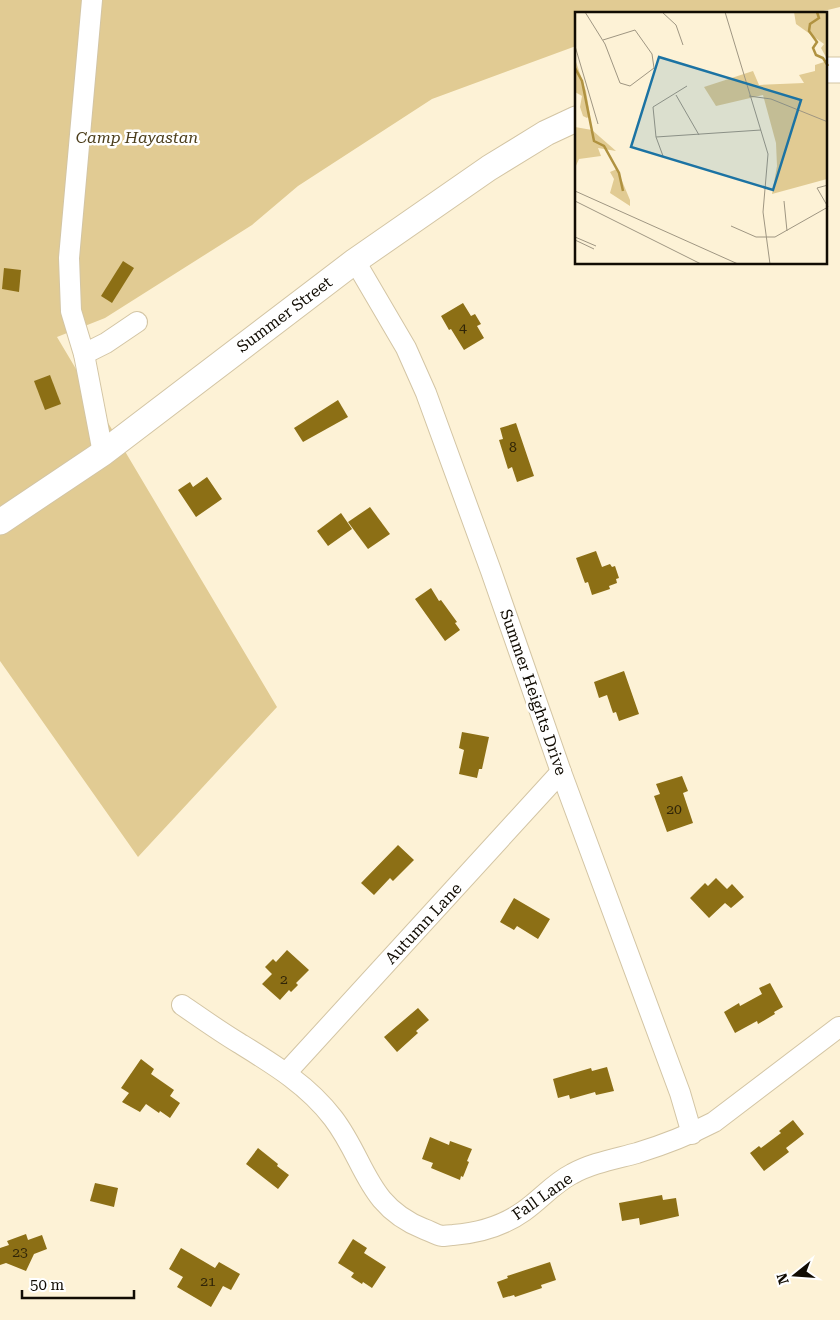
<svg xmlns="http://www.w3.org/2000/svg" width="840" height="1320" viewBox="0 0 840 1320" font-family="'Roboto Serif',serif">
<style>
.green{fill:#e1cb93}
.building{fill:#8c6f15}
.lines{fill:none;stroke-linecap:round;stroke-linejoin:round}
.minor-casing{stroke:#d3c5a4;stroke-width:22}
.major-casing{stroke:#d3c5a4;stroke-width:27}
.minor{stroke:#fff;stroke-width:20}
.major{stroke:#fff;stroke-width:25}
.labels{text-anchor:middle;stroke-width:5;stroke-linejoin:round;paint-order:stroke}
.number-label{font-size:14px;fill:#302508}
.park-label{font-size:16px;font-style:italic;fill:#4c3e1b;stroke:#fff}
.street-label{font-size:16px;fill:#110c03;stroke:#fff}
.inset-river{fill:none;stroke:#b09240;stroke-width:2.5}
.inset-road{fill:none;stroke:#9f9682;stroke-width:1}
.view{fill:#1c73a3;fill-opacity:0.15;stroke:#1c73a3;stroke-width:2.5}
.inset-edge{fill:none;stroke:#110c03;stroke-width:2.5}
</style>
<rect width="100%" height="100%" fill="#fdf2d6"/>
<polygon class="green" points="0,0 840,0 840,7 811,14 576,14 576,46 432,99 298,186 252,225 105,318 57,337 277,707 138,857 0,661"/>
<g class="building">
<polygon points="123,261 134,268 112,303 101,296"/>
<polygon points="4,268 21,270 19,292 2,289"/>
<polygon points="463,303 471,316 475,314 481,324 477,326 484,338 464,350 451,329 449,330 441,316"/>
<polygon points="50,375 61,404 45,410 34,381"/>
<polygon points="338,400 348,417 303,442 294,428"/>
<polygon points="516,423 534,476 517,482 512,467 508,469 499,440 503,439 500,428"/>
<polygon points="207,477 222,499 196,517 178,490 190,482 193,487"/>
<polygon points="370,507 390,534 368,549 348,522"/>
<polygon points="341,513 352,529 328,546 317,531"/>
<polygon points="596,551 602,567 610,564 612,567 615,566 619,578 616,579 617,583 609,586 610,589 592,595 588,582 585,583 576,558"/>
<polygon points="431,588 439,601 441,600 457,622 455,623 460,630 445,641 415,599"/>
<polygon points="624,671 639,714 619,721 616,712 613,713 607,695 599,698 594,682"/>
<polygon points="462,732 489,737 482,769 479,769 477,778 459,774 464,750 459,748"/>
<polygon points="682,776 688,791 683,793 693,823 667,832 654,796 660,794 656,784"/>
<polygon points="398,845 414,860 393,881 390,878 374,895 361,883"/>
<polygon points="716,878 727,889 732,884 744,897 731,908 725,903 709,918 690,898 705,883 708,886"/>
<polygon points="514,898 550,919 538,939 517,926 514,930 500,922"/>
<polygon points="287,950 309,970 296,983 298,985 291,992 289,990 280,1000 262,984 272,974 265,967 273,959 276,962"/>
<polygon points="770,983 783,1007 774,1012 775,1014 758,1024 757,1021 735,1033 724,1012 739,1003 740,1006 762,994 759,988"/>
<polygon points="418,1008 429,1020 416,1031 418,1033 397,1052 384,1037"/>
<polygon points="141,1059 154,1069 151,1074 174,1090 170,1096 180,1103 170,1118 160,1111 159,1113 146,1104 140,1112 122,1102 129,1093 121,1088"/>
<polygon points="607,1067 614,1091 596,1095 595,1092 570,1099 569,1095 558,1098 553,1079 591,1068 592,1071"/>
<polygon points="793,1120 804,1134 786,1148 789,1152 764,1171 750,1153 759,1146 761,1148 781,1133 779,1131"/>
<polygon points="430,1137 449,1145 450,1141 472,1149 467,1161 469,1162 463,1177 461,1176 460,1180 431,1168 433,1163 422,1159"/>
<polygon points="258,1148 278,1164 277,1166 289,1175 278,1189 246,1164"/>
<polygon points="95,1183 118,1188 114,1207 90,1201"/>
<polygon points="662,1195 663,1200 676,1198 679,1216 640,1225 639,1218 622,1221 619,1203"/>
<polygon points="26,1234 28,1240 42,1235 47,1249 34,1254 26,1271 6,1263 0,1265 0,1248 9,1245 7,1241"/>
<polygon points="353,1239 367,1248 364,1253 386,1267 372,1288 363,1282 362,1284 351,1277 354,1273 338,1263"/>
<polygon points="181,1248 215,1268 219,1262 240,1274 231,1290 223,1286 211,1307 177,1287 183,1277 169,1269"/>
<polygon points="550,1262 556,1280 541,1285 542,1288 515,1297 514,1295 503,1298 497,1282 508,1278 507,1276"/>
</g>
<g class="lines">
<defs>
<g id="minor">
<polyline points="92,0 69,258 71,311 84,354 103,453"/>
<polyline points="355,261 406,348 426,393 491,571 561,772 680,1093 692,1134"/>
<polyline points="84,354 106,343 137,322"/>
<path d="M182,1005C201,1018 219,1031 239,1043C273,1064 308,1085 333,1118C366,1161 366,1206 424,1229C430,1231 436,1235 442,1236C445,1236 450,1235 453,1235C479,1233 503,1226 524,1211C541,1199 554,1183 572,1174C592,1163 615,1159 637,1153C663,1145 689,1135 714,1122L839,1027"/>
<polyline points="286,1073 561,772"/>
</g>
<g id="major">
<polyline points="826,70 840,70"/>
<polyline points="0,522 103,453 355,261 489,168 546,133 576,119"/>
</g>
</defs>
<use href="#minor" class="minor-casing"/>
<use href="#major" class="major-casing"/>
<use href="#minor" class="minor"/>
<use href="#major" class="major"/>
</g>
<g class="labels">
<g class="number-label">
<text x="463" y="332">4</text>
<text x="513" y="452">8</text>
<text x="674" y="814">20</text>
<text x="284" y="984">2</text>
<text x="20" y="1257">23</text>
<text x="208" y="1286">21</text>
</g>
<g class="park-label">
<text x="137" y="143">Camp Hayastan</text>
</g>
<g class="street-label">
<text transform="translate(284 314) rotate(-37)" y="6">Summer Street</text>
<text transform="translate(534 692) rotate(71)" y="6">Summer Heights Drive</text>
<text transform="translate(423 923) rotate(-47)" y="6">Autumn Lane</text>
<text transform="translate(542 1196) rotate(-35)" y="6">Fall Lane</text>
</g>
</g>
<g transform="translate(575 12)">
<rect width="252" height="252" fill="#fdf2d6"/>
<path d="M219,0H252V47L246,36L249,32L221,12ZM0,47L11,79L15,103L12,106L8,104L5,95L7,84L0,80ZM252,49V167L197,182L202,154L201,131L188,83L141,94L129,75L178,59L184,73L229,71L224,63L240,59V53ZM0,115L17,118L41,139L23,136L26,144L4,147L0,156ZM42,157L55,188V194L35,181L39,167L35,160Z" fill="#e1cb93"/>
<path class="inset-river" d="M242,0L244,6L235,12L234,19L242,30L238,36L241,43L248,46L253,54M0,56L7,69L19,129L29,134L44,161L48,179"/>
<path class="inset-road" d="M10,0L30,32L45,71L55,74L79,56L77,42L60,18L28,28M87,0L101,13L108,33M150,0L193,142L188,200L195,252M0,34L23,112M101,83L124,123M174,84L196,87L253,110M81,125L186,118M88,144L81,125L78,95L112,74M253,173L242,176L253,195M0,179L163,252M0,189L126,252M209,189L212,219M156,214L181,225H200L253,195M0,225L21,234M0,228L19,237"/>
<path class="view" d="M84,45L226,88L198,178L56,135Z"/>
<rect width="252" height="252" class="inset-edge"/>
</g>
<g transform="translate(795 1275) rotate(253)" stroke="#ffffff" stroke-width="4" paint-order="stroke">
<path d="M0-4L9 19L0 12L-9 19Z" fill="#110c03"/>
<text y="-8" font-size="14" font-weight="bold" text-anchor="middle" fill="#110c03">N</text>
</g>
<path d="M22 1290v8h112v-8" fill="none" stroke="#110c03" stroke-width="2.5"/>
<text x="30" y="1290" font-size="15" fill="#110c03" stroke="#ffffff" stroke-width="4" paint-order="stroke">50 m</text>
</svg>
